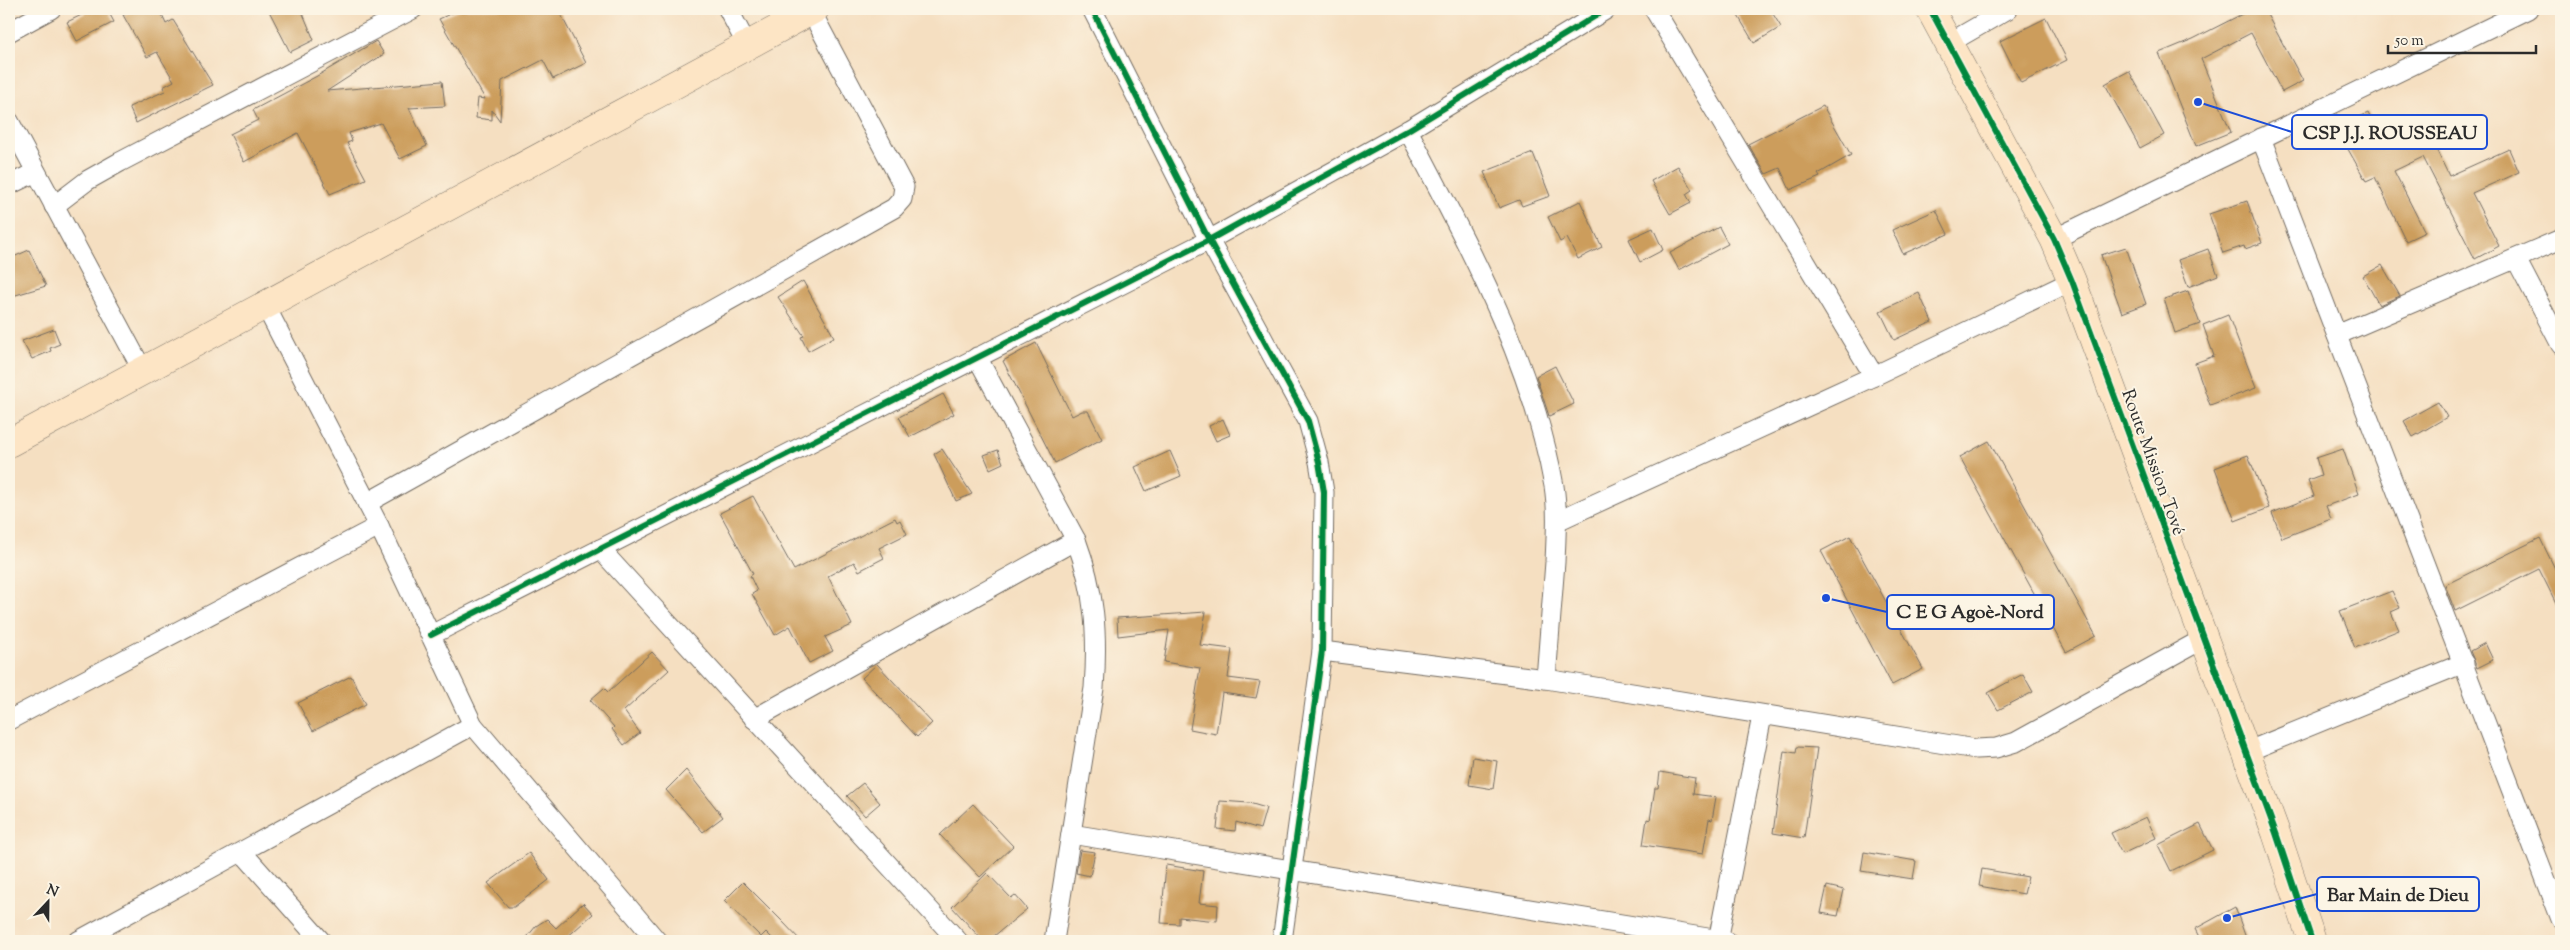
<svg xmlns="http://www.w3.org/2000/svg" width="2570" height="950" viewBox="0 0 2570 950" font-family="'Sorts Mill Goudy',serif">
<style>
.building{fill:#cc9d5b}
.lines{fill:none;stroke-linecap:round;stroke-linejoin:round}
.street-casing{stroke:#726a60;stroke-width:21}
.secondary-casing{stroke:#726a60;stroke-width:29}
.street{stroke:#fff;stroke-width:19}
.secondary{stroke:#fde5c5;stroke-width:28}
.cycleway-casing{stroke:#fcf5e5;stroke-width:9}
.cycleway{stroke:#00873e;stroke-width:6}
.labels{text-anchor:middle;stroke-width:4;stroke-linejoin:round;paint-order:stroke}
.street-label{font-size:18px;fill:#2b2b2b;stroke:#fcf5e5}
.leader{fill:none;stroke:#1d4ed8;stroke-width:2}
.callout-dot{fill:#1d4ed8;stroke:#fcf5e5;stroke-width:2}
.callout{fill:#fcf5e5;stroke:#1d4ed8;stroke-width:2}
.callout-label{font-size:19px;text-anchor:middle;font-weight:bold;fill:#2b2b2b}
</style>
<rect width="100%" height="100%" fill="#fcf5e5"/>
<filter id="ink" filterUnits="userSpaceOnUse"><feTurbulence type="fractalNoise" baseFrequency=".02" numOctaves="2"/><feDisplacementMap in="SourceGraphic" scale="10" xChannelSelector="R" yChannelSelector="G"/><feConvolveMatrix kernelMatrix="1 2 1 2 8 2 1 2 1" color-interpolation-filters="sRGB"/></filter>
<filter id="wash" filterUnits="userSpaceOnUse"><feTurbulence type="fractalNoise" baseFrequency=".0096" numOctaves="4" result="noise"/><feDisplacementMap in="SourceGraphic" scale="20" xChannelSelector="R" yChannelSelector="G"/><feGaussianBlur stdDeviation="1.12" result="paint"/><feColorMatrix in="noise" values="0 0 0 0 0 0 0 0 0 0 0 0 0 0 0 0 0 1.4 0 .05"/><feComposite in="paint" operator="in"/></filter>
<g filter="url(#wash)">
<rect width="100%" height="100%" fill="#f5dfc1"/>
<g id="blocks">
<g class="building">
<polygon points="94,9 107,9 114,22 77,41 67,22"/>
<polygon points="136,9 159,9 166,24 173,20 213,85 136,123 129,107 165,91 163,87 174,81 157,52 147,57 123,15"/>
<polygon points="268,9 301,9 314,40 290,52"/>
<polygon points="461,9 558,9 586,63 553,79 543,60 502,81 500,121 492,110 492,120 476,118 478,98 485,99 439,19"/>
<polygon points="1746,9 1770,9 1781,27 1754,43 1737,14"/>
<polygon points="2252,9 2264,9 2303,81 2282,92 2251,33 2201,59 2231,132 2196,146 2159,53 2193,39"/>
<polygon points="2046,18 2067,60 2021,83 2000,41"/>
<polygon points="376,41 384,54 327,91 442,81 445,106 409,108 427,146 400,159 381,123 349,133 352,141 347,143 366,179 330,194 298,133 244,162 230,134 258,120 253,110 317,76"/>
<polygon points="2129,71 2164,135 2140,148 2105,84"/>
<polygon points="1823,106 1851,155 1818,174 1820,177 1790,190 1780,168 1766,174 1748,144"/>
<polygon points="2368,113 2384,145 2425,126 2449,176 2509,149 2519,172 2472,193 2499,246 2475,259 2423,157 2394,171 2425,232 2406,241 2375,177 2366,181 2336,128"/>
<polygon points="1533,153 1550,196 1522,206 1519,200 1499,208 1484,172"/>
<polygon points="1678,166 1692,190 1686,194 1691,203 1670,214 1651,181"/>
<polygon points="1580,201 1602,247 1578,259 1567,238 1560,242 1548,217"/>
<polygon points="2247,201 2262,243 2245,249 2244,246 2223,253 2209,214"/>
<polygon points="1936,210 1948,234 1903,254 1892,230"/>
<polygon points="1719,227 1728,244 1679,270 1670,253"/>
<polygon points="1653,228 1663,250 1640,262 1629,239"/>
<polygon points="2126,247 2146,304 2122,313 2101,255"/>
<polygon points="2208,249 2218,275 2188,287 2178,260"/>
<polygon points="29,250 46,286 9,297 9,259"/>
<polygon points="2382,265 2400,296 2379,305 2363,276"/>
<polygon points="803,281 834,337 808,351 801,337 804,336 778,297"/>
<polygon points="2188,291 2200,324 2175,333 2164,299"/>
<polygon points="1919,293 1932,322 1894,340 1880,311"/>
<polygon points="2228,315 2256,388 2210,405 2195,363 2214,356 2203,325"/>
<polygon points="54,329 60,344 50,348 51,351 32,359 22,341"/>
<polygon points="1036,343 1072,416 1082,411 1088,411 1102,439 1055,463 1003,361"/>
<polygon points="1555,366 1574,404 1549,416 1536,376"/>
<polygon points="943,394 954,414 910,437 899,417"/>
<polygon points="2438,402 2447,417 2413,437 2404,421"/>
<polygon points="1223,419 1230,435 1216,441 1209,426"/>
<polygon points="1989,441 2096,636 2066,652 1960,457"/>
<polygon points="942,449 972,494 956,501 934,454"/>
<polygon points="2343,449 2359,494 2326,506 2331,519 2282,538 2272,513 2314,496 2308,480 2321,475 2316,458"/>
<polygon points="998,450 1003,463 990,469 984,455"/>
<polygon points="1170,451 1181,476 1146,491 1135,467"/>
<polygon points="2248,455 2269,508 2235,521 2215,468"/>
<polygon points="753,496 794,570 895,518 897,522 900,520 907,534 879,548 884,558 859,571 854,562 828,576 852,625 825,637 833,651 809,663 790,626 775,635 752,594 757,591 750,576 753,574 720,513"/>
<polygon points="1850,536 1923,669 1892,685 1821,551"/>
<polygon points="2540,538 2561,581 2561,613 2539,569 2455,611 2445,585"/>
<polygon points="2392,591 2400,608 2391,612 2399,630 2355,648 2340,611"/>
<polygon points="1206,612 1200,645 1232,649 1228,678 1260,682 1256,698 1222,693 1216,734 1190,729 1200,668 1164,662 1169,630 1118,636 1117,618"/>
<polygon points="2485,643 2493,660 2477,668 2470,651"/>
<polygon points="652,652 669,670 624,711 640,733 624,745 612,729 614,727 590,700 604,688 608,692"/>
<polygon points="877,664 932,723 917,737 862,678"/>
<polygon points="2023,674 2033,692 1998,710 1988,693"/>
<polygon points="351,676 366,704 313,731 298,703"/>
<polygon points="1797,747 1817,748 1804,838 1773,833 1784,751 1796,753"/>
<polygon points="1473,757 1497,761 1493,789 1469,785"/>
<polygon points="686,770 723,817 703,832 666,790"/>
<polygon points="1660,772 1695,778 1693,794 1716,797 1712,820 1709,819 1703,854 1643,845 1647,819 1650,820 1655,788 1658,788"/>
<polygon points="863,783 880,803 865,816 847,796"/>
<polygon points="1220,801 1249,803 1266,808 1260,829 1236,822 1235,831 1217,829"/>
<polygon points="973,804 1013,846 980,877 940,835"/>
<polygon points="2146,817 2156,838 2122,854 2111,833"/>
<polygon points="2200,824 2213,850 2171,871 2158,845"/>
<polygon points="1080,850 1095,852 1090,876 1076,873"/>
<polygon points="1864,852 1916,861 1913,879 1861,871"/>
<polygon points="529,853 549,880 514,907 508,907 488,883"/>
<polygon points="1166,865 1203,871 1199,903 1218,905 1217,921 1179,917 1179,924 1161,923"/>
<polygon points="1982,869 2028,877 2024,894 1979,886"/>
<polygon points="987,873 1011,898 1015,895 1027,909 988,941 983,941 952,907"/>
<polygon points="743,882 783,922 801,941 775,941 766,932 761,937 724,901"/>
<polygon points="1827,886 1844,890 1838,916 1821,913"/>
<polygon points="583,903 593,914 565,939 567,941 524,941 536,926 547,919 556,928"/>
<polygon points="2235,907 2247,941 2201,941 2195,929"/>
</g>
</g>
</g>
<g filter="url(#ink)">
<use href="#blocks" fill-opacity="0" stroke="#726a60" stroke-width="1"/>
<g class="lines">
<defs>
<g id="street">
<polyline points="728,9 747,45"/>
<polyline points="1092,9 1209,240 1308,421 1319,462 1324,492 1322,651 1282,941"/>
<polyline points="1654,9 1874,376"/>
<polyline points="9,32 51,9"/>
<polyline points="1949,43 2008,9"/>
<polyline points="9,121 143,371"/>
<path d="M1408,130C1467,244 1531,358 1554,486C1558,511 1556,537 1555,562C1552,601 1549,640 1546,679"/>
<polyline points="2261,138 2561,919"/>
<polyline points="9,185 36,172"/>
<polyline points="54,206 88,180 120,162 413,9"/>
<polyline points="2054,239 2528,9"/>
<polyline points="2516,259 2561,345"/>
<polyline points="265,305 379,526 473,725 657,941"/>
<polyline points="2337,335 2561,239"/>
<path d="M977,357L1076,540C1095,591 1098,634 1094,688L1054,941"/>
<polyline points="367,503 894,208 902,199 904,187 811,11"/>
<polyline points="1557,521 1874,376 2072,281"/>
<polyline points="600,549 958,941"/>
<polyline points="431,635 1209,240 1408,130 1607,9"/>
<polyline points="1322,651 1546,679 1976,749 1996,748 2016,742 2203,639"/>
<polyline points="754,719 1076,540"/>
<polyline points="9,720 379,526"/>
<polyline points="2246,752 2464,663"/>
<polyline points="1071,834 1726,941"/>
<polyline points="242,852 321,941"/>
<polyline points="78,941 473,725"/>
<polyline points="1718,941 1762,716"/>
</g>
<g id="secondary">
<polyline points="1930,9 2054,239 2072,281 2276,833 2312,941"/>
<polyline points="9,443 815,9"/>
</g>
</defs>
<use href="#street" class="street-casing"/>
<use href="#secondary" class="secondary-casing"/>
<use href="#street" class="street"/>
<use href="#secondary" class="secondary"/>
<defs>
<g id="cycleway">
<polyline points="1092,9 1209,240 1308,421 1319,462 1324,492 1322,651 1282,941"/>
<polyline points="1930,9 2054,239 2072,281 2276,833 2312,941"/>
<polyline points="431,635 1209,240 1408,130 1607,9"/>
</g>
</defs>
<use href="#cycleway" class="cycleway-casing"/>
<use href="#cycleway" class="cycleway"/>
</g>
</g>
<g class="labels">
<g class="street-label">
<text transform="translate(2154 462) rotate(70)" y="6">Route Mission Tové</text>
</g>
</g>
<path class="leader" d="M2198 102L2292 132M1826 598L1887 612M2227 918L2317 894"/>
<g class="callout-dot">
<circle cx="2198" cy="102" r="5"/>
<circle cx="1826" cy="598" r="5"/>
<circle cx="2227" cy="918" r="5"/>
</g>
<g class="callout">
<rect x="2292" y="115" width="195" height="34" rx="5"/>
<rect x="1887" y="595" width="167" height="34" rx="5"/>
<rect x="2317" y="877" width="162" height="34" rx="5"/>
</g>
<g class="callout-label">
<text x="2390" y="139">CSP J.J. ROUSSEAU</text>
<text x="1970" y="618">C E G Agoè-Nord</text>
<text x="2398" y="901">Bar Main de Dieu</text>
</g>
<rect width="2570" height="950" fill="none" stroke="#fcf5e5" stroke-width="30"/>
<g transform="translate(48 902) rotate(22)" stroke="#fcf5e5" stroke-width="4" paint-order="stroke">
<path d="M0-4L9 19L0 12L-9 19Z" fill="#2b2b2b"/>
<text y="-8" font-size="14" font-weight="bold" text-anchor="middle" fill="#2b2b2b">N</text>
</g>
<path d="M2388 45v8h148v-8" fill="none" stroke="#2b2b2b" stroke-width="2.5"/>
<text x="2395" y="45" font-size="15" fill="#2b2b2b" stroke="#fcf5e5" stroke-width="4" paint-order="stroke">50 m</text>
</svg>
